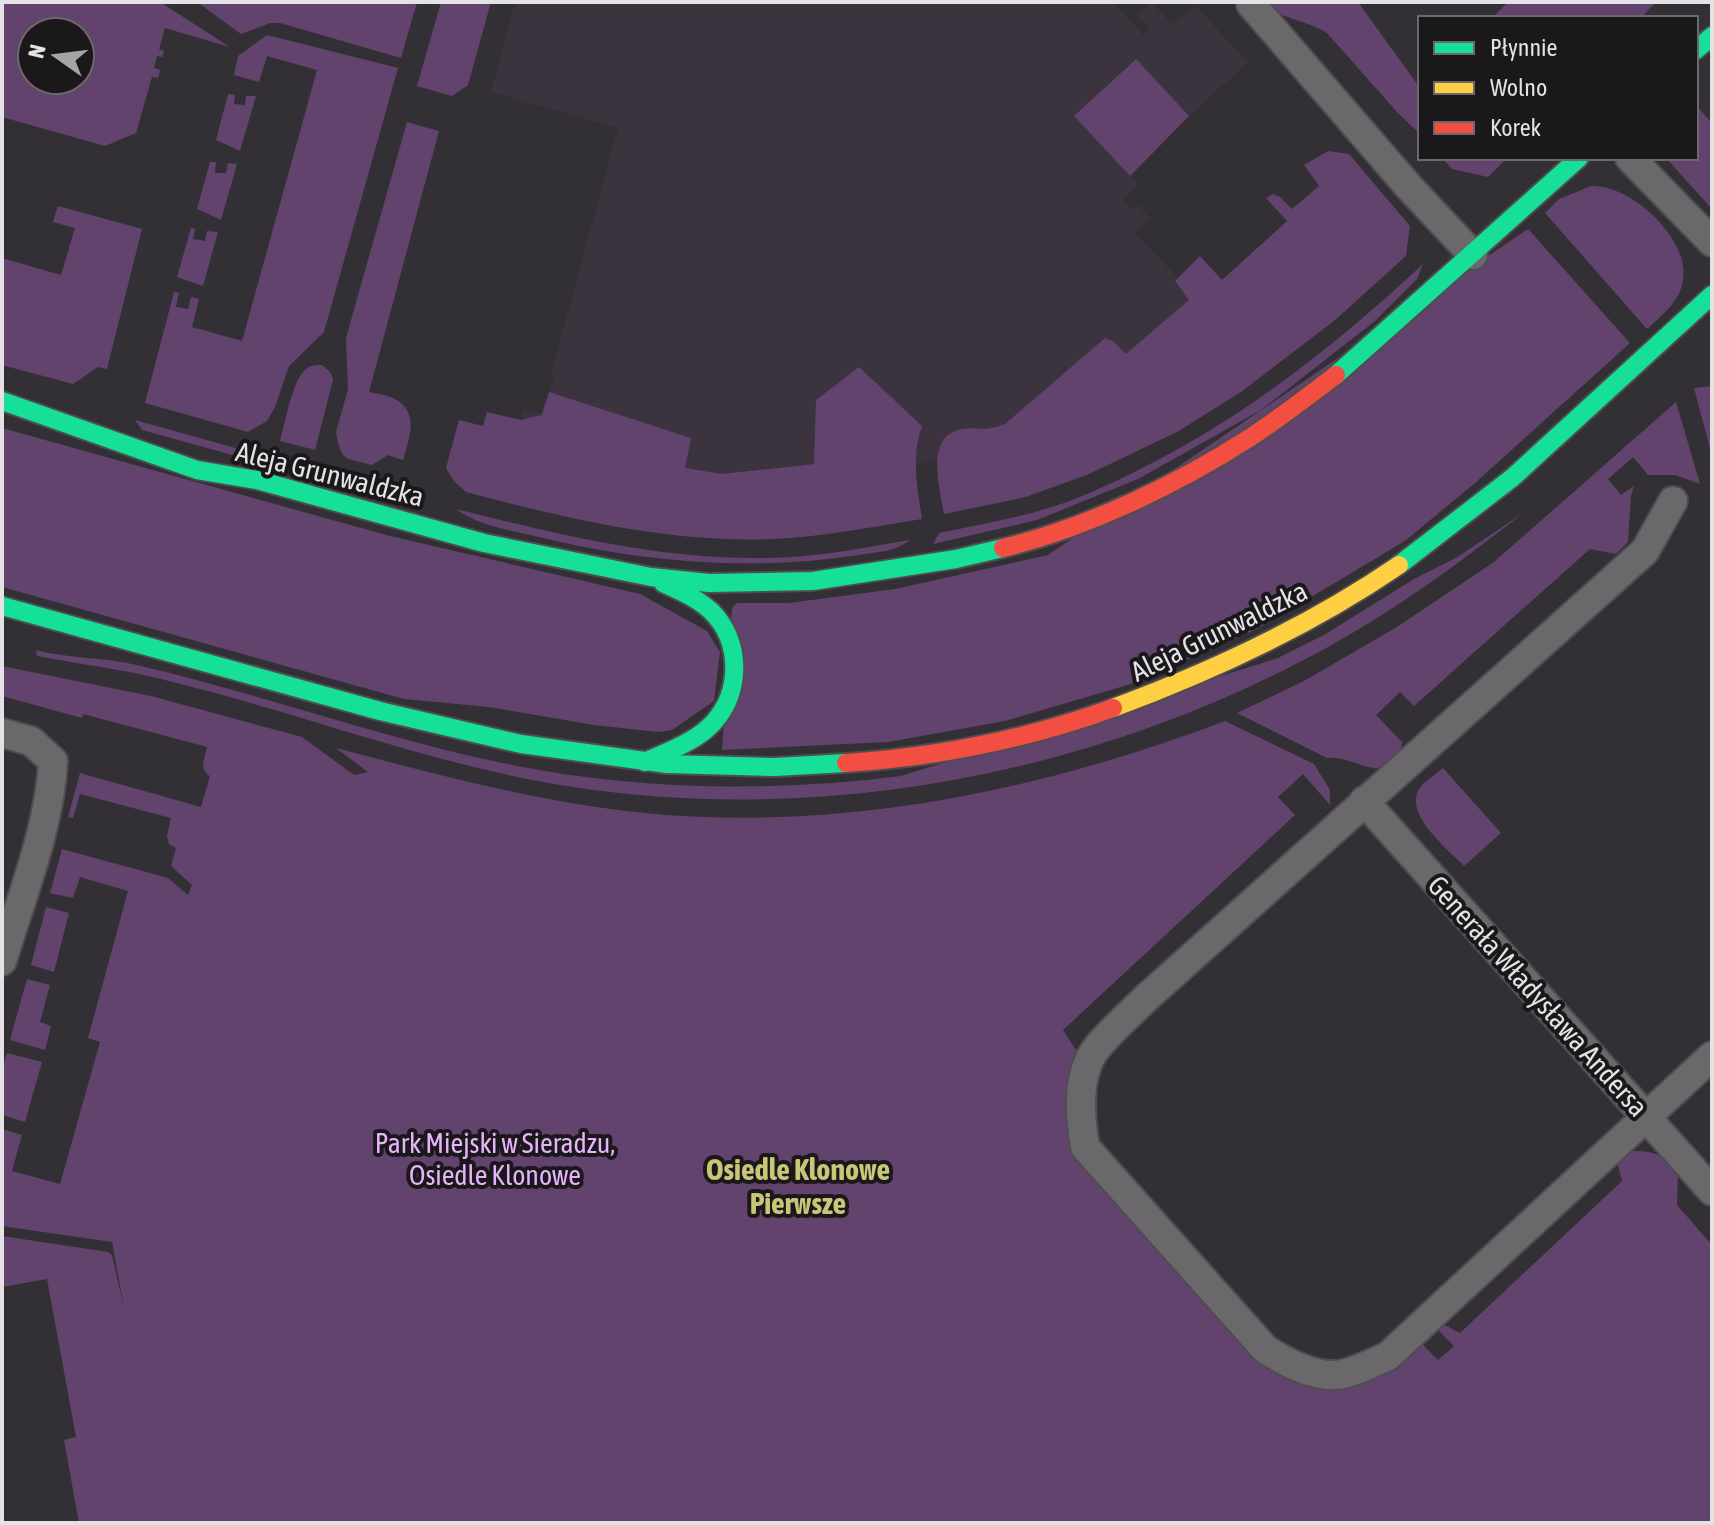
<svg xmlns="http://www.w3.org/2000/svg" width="1714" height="1525" viewBox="0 0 1714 1525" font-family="'Asap Condensed',sans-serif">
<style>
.built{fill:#3b333e}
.green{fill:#62436e;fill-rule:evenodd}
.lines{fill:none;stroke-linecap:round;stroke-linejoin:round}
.street-casing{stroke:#4f4d50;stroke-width:32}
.fast-casing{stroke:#4f4d50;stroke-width:22}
.slow-casing{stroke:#4f4d50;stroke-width:22}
.jam-casing{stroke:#4f4d50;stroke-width:22}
.street{stroke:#6a686a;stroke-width:28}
.fast{stroke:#16e098;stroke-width:18}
.slow{stroke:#ffcf43;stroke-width:18}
.jam{stroke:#f24e42;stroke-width:18}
.labels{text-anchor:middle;stroke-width:8;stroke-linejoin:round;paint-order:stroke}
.street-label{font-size:28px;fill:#e4e2e5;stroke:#1a181b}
.park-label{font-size:28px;fill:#e7b3fa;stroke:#1a181b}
.neighbourhood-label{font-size:30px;font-weight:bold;fill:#c9c678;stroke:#1a181b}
</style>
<rect width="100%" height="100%" fill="#323034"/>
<polygon class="built" points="515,2 1113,2 1143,35 1149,28 1137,15 1151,2 1173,25 1195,5 1248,62 1193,113 1189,116 1135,59 1074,116 1139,185 1123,200 1131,210 1138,205 1150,218 1135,233 1229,331 997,446 868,476 724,489 512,453 524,409 540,413 556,376 551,374 618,128 491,92"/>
<g class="green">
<path d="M2,2H160L230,47L165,28L159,49L164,51L162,57L157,56L154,68L160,70L158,78L152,77L136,133L105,146L2,117ZM32,32H80V80H32Z"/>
<polygon points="197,2 417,2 401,58 280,23 270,23 241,34"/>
<polygon points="441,2 491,2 468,85 452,96 417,86"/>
<path d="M1263,2H1358L1420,88V134L1397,112L1327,33C1307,20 1279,20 1263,2Z"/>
<polygon points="1508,2 1656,2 1641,18 1492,18"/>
<polygon points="267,35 398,68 324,332 289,366 275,407 267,421 248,432 145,403 174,292 179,293 176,307 188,309 191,297 199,299 192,327 242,341 317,70 267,56 259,82 234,75 238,56"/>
<polygon points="1136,59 1189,116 1130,176 1074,116"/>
<polygon points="228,94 235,95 234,104 245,105 246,96 256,96 240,151 216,140"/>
<polygon points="1696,105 1712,123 1712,209 1666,158 1696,158"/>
<path d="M407,122L439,131L369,392C377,394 388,395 395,399C420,413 409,439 403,460L388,455L372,465L348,459L342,454L338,443L336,432L348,389L346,338Z"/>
<path d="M1328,151L1349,154L1410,226L1406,256L1334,321L1241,392L1177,432L1089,474L1026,497L944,514C940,490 924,435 962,429C980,426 982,433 1005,424L1105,338L1113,341L1126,354L1189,300L1175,281L1200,256L1222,280L1287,221L1266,198L1273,194L1280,197L1292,209L1319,186L1304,165Z"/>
<polygon points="1442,158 1507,158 1488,177 1452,169"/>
<polygon points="210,162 216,162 215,173 226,173 228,163 237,164 221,220 197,209"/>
<path d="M1591,186C1631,184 1690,239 1683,280C1680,302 1662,315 1647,329L1545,213L1559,199Z"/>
<polygon points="58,206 142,229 107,369 98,367 73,384 2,365 2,258 61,275 75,228 53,222"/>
<polygon points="191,228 195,229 193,239 205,241 207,231 218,232 203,286 177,277"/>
<polygon points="1528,229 1630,343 1475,483 1405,541 1259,628 1131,684 1005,721 888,742 722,750 732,608 737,603 789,603 895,589 1048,555"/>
<path d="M1423,264L1417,279L1375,321L1261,410L1138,479L1037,520L933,544L939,533C988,523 1041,514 1087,494C1217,438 1320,360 1423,264Z"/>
<path d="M322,365L331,373L333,380L315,450L280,441C285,423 292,383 304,371C309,365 315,365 322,365Z"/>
<path d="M859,367L922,426C911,458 917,486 922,519C872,527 822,537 771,539C668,543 564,518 466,492L454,481L446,468L459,420L483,426L487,412L521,420L542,415L549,392L691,438L685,468L722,474L814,464L816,400Z"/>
<polygon points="1712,386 1712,456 1694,388"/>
<path d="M1676,402L1700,484L1675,475H1648L1633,457L1608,479L1621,495L1634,486L1631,496L1628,542L1616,554L1590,549L1414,706L1400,692L1376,715L1402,742L1401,752L1386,768C1365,771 1348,756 1327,758L1237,713L1304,681L1397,627L1494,562Z"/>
<polygon points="135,420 371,486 349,487 142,430"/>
<polygon points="2,428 390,536 640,594 707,631 720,652 714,701 672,730 659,732 594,725 489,707 404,699 2,587"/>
<path d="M456,509C572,538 693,568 813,555C846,552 878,545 910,540C895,552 877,552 859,555C750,572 637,562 530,535C504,529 478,525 456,509Z"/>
<path d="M1523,513C1461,562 1397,609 1328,647C1101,772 831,826 573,787C434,766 298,712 161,679C121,669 78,664 37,656L36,650C69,659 104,657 137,665C257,693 373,735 493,761C627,790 765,793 901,776L1278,658L1324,635L1414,579L1456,558Z"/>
<path d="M2,666L151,696L302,737L354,775L368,772L336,748C420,770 504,793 590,806C805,840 1024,797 1225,721L1314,764L1330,790V805L1303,774L1278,797L1295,815L1063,1030L1078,1053L1067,1102L1070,1145L1086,1169L1264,1366L1297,1380L1419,1341L1438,1360L1454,1346L1434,1326L1443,1324L1460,1333L1622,1181L1615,1154C1637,1148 1652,1151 1673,1160L1678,1173L1677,1205L1712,1245V1523H79L64,1440L76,1437L47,1279L2,1287V1236L108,1252L112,1255L124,1308L112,1242L2,1226V1129L22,1135L12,1171L60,1184L100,1042L88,1038L128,891L80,877L73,898L50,893L62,849L168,878L188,895L192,885L171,866L176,848L169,844L167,836L171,818L80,794L73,818L68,817L80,773L201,807L210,776C198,769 205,758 207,747L83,714L82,718L2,696Z"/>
<path d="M1443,768L1501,833L1464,866C1448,849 1404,815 1419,789C1424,782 1436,774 1443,768Z"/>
<polygon points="46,907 69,913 54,972 31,965"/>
<polygon points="27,979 50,985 40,1022 51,1026 45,1050 10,1040"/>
<polygon points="7,1053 42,1062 25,1122 2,1115 2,1071"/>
</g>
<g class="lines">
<defs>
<g id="street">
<polyline points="1251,4 1409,187 1473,255"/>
<polyline points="1630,158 1712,242"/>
<path d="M1673,501L1645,551L1145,999C1129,1015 1110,1031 1096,1049C1076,1075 1080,1117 1085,1147L1265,1349C1287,1363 1320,1381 1347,1373C1361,1369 1375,1362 1388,1356L1712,1056"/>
<path d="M2,733L31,741L53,761C50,827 21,898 2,961"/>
<polyline points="1364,801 1712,1191"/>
</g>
<g id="fast">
<polyline points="1696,50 1712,36"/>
<polyline points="1336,375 1579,158"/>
<polyline points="2,401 197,470 257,480 484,543 651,577 709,583 813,581 956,559 1003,548"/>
<polyline points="1399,565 1512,478 1712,295"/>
<polyline points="2,606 380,711 521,744 667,764 775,767 846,763"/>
<path d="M645,762C668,751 696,742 714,722C742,690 741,640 711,611C697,598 680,591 663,583"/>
</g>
<path id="slow" d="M1113,708C1213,671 1310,626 1399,565"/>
<g id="jam">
<path d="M1003,548C1089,527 1176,485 1251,437C1280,418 1308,396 1336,375"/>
<path d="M846,763C935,757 1028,739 1113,708"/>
</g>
</defs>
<use href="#street" class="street-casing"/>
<use href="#fast" class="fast-casing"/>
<use href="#slow" class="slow-casing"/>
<use href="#jam" class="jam-casing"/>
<use href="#street" class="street"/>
<use href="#fast" class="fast"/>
<use href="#slow" class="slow"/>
<use href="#jam" class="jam"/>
</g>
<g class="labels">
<g class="street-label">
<text transform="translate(330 474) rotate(14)" y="10">Aleja Grunwaldzka</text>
<text transform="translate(1219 631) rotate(-26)" y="10">Aleja Grunwaldzka</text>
<text transform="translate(1538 996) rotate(48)" y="10">Generała Władysława Andersa</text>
</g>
<g class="park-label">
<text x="495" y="1153">Park Miejski w Sieradzu,<tspan x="495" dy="32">Osiedle Klonowe</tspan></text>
</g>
<g class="neighbourhood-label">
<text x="798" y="1180">Osiedle Klonowe<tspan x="798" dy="34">Pierwsze</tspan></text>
</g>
</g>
<rect width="1714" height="1525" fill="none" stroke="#e4e2e5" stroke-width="8"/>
<rect x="1418" y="16" width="280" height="144" fill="#1a181b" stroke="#6b696c" stroke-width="2"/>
<rect x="1434" y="42" width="40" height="12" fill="#16e098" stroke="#6b696c" stroke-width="2"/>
<text x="1490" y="56" font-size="24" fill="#e4e2e5">Płynnie</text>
<rect x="1434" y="82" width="40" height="12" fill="#ffcf43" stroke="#6b696c" stroke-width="2"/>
<text x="1490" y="96" font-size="24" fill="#e4e2e5">Wolno</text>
<rect x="1434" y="122" width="40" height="12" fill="#f24e42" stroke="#6b696c" stroke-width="2"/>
<text x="1490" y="136" font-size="24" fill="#e4e2e5">Korek</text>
<g transform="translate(56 56) rotate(284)"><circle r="38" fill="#1a181b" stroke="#6b696c" stroke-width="2"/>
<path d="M0-6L14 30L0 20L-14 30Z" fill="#a6a4a7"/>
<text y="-12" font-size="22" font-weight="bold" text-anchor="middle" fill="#e4e2e5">N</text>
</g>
</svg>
